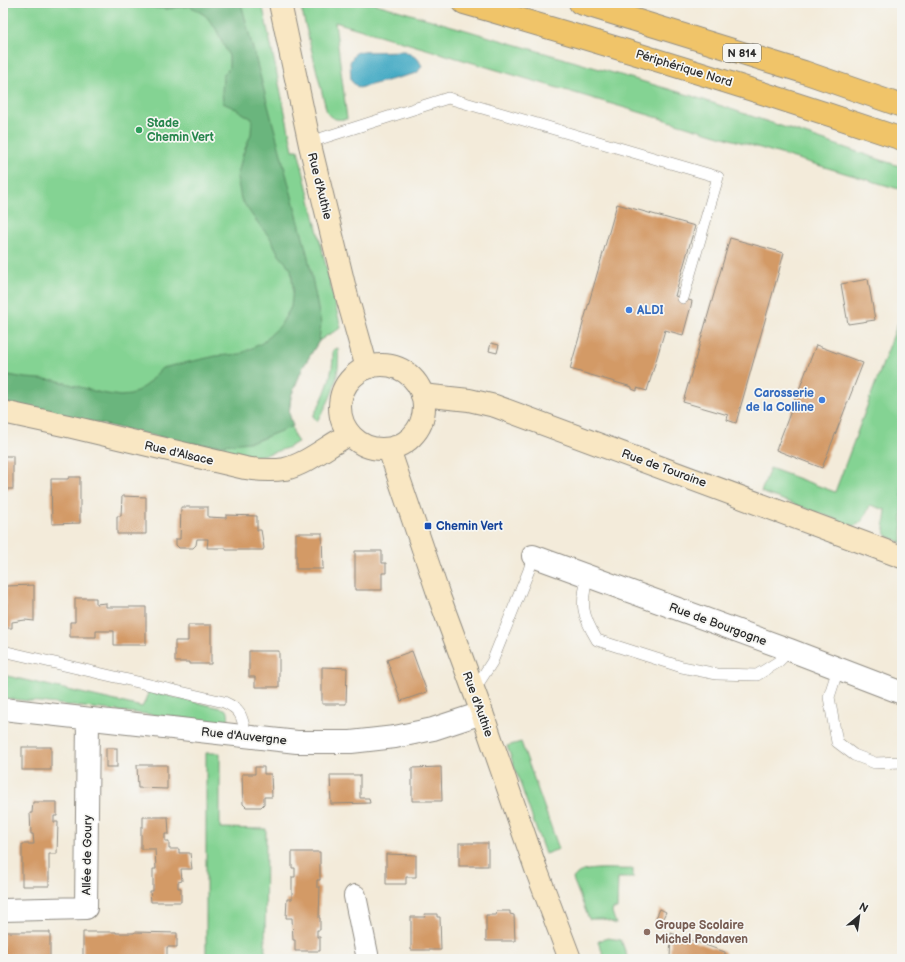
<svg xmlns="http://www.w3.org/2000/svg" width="905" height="962" viewBox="0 0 905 962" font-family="'Balsamiq Sans',sans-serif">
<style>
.green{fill:#84d393;stroke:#587f5f}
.forest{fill:#6bb57d;stroke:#4b7054}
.water{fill:#45aac4;stroke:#386a78}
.building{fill:#d39a66}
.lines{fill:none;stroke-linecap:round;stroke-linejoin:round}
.lane-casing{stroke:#8f8b82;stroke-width:12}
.street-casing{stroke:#8f8b82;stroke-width:24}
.secondary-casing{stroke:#8f8b82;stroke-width:24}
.highway-casing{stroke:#8f8b82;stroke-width:24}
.lane{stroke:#fff;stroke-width:11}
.street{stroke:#fff;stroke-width:22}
.secondary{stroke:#f9e7c3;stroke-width:22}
.highway{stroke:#f0c469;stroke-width:22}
.leisure-dot{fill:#2e9e5b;stroke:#f6f6f2;stroke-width:1.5}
.shop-dot{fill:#3f7fe0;stroke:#f6f6f2;stroke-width:1.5}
.transit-dot{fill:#1a4fb4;stroke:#f6f6f2;stroke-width:1.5}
.education-dot{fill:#8d6e63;stroke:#f6f6f2;stroke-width:1.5}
.labels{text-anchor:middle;stroke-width:3.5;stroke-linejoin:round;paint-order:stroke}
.shield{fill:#f6f6f2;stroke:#686867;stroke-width:1}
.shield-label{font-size:11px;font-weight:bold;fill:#2b2b2b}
.street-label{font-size:12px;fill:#2b2b2b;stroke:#f6f6f2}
.leisure-label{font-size:12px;font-weight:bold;fill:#27864d;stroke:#f6f6f2;text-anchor:start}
.shop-label{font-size:12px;font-weight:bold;fill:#366cbe;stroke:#f6f6f2;text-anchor:start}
.transit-label{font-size:12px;font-weight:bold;fill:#164399;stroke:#f6f6f2;text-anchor:start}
.education-label{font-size:12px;font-weight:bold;fill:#785e54;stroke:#f6f6f2;text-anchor:start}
</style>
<rect width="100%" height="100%" fill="#f6f6f2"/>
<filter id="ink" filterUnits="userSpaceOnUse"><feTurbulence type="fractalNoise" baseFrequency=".025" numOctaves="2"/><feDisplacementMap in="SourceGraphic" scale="8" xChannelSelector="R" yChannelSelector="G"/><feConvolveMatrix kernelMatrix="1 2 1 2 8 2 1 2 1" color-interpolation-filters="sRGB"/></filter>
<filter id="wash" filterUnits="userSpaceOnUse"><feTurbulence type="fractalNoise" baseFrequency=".012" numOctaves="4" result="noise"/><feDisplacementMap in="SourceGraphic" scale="16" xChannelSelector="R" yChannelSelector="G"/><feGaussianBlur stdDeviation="0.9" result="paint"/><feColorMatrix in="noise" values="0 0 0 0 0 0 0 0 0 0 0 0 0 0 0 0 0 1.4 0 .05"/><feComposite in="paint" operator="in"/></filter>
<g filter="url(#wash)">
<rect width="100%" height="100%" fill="#f3ebda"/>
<g class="green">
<polygon points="3,3 262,3 293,150 298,150 341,328 328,335 319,341 303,367 291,396 289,413 294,436 298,442 287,448 268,454 251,457 224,453 155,435 3,402"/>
<path d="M300,3H373L689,95L902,167V190L335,22L347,119C339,120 332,120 327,113Z"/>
<path d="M902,312V543L887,536L884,529L886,510L870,505C866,514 864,523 854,526L761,492L770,468L835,492Z"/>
<path d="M338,348C341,375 332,399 317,421L313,416C325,396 334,374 333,350Z"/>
<path d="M3,675L142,707L148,696V691L225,709L228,712C229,717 229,720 225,723L3,698Z"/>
<polygon points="521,742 559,849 545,854 507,746"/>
<polygon points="206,753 220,753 220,828 266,829 265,959 206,959"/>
<path d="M633,869V878H618L617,909H613L612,912L616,924L603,919H589L573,879C573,878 576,875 577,874C587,866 619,870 633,869Z"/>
<polygon points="608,938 621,940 628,959 605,959 598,941"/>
</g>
<polygon class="forest" points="115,3 241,3 308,257 321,324 319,341 303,367 291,396 289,413 293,426 256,441 224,445 190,444 3,402 3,374 25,378 55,380 101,393 120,396 131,395 146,385 162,368 216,356 240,354 262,343 280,326 291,307 293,288 291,269 279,255 271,239 254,218 241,199 237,177 243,154 251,134 252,119 236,109 223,103 222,92 223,76 229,68 229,56 216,29 206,16 190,6 166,9"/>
<polygon class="water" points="405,51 418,59 422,66 417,73 359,88 351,81 350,62 356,52"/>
<g id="blocks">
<g class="building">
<polygon points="617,204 695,226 675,296 692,301 691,306 683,335 665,330 647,391 637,388 637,391 632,389 632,387 570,369"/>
<polygon points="730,238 784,253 736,423 727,420 728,415 683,402"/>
<polygon points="868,279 875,320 848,324 841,284"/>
<polygon points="491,343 499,345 497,353 489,351"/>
<polygon points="816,345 863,363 822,468 776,450"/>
<rect x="3" y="456" width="10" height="33"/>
<polygon points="69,477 80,477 80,523 52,524 51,479 68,479"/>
<polygon points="122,496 146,497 146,534 117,534 117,516 121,516"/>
<polygon points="181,507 208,507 208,517 226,518 226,515 257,516 257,530 261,530 264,548 263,550 226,550 226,548 207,548 208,539 197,539 196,545 193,548 179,548 176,545 176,539 180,539"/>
<polygon points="296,533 322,533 323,569 296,569"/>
<polygon points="355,551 382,551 382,563 386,563 386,573 382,573 382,590 355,590"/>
<polygon points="34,585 34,621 25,620 12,622 12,628 3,628 3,605 6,605 6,586"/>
<polygon points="75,598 96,598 96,604 106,603 106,607 146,607 146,645 114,645 114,631 96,631 96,637 70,637 70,622 75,622"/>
<polygon points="188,625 211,625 211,664 189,664 189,662 175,662 175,641 188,641"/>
<polygon points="249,651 279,651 279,687 255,687 255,677 249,677"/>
<polygon points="412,651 427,692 401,701 387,660"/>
<polygon points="322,667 347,668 346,704 322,704"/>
<rect x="22" y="747" width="29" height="23"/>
<rect x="106" y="748" width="11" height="19"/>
<polygon points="137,765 167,765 167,789 138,788"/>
<polygon points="255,767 264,767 264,774 271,774 272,797 264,797 264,804 261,807 246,807 243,804 242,774 255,774"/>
<polygon points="441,767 442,801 412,801 412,768"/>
<polygon points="330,775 360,775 360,798 369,798 370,803 331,804"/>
<polygon points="33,802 57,802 57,816 54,816 54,822 58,822 57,854 49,854 49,886 22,886 22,844 34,844 33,834 31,834 30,813 32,813"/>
<polygon points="143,817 168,817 169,834 165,834 165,841 169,841 169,849 179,849 179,853 190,853 192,869 181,869 182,881 178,882 178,888 181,888 181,902 151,902 150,891 153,891 153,869 156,869 155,849 141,849 141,827 143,827"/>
<rect x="459" y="843" width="29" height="23"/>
<polygon points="292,852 320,852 320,880 317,880 317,887 320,887 319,918 320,918 320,930 317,930 317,937 320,937 320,951 295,951 295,940 293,940 292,918 286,918 287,899 292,899 292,877 295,877 295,868 292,868"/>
<polygon points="386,854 416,855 416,877 406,877 406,884 386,884"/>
<polygon points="660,909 666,912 661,922 655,920"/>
<polygon points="497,911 510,911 510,914 514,915 515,941 486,941 486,915 496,915"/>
<polygon points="424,914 437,914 437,917 440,917 441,950 411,950 411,917 425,917"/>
<polygon points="6,932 50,932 50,959 3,959 3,933"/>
<polygon points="83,932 116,932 116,933 134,933 135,932 177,933 177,947 167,947 167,957 156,957 156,959 94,959 94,958 83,958"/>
<polygon points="671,933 725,952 725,959 670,959"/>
</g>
</g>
</g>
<g filter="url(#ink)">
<use href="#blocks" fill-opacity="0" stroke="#8f8b82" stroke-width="1"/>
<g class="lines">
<defs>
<g id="lane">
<polyline points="310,142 448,98 718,177 683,298"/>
<path d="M588,576C580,604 582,615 597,640L682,667L717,674L757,675L778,662L790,650"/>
<path d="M3,651L224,702C242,710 242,717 246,735"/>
<polyline points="838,669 829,697 837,742 854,755 875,763 902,762"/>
<polyline points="474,690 492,662 529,570 533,556"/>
</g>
<g id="street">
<polyline points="533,556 790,650 902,693"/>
<polyline points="3,709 297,742 351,742 395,737 433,729 482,713"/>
<polyline points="355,896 368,959"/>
<polyline points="3,910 86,908 88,719"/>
</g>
<g id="secondary">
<polyline points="280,3 310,145 346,293 367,368"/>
<circle cx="382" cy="407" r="42"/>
<polyline points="422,395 469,400 495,406 902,557"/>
<path d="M3,412L68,426L245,468C258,470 272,471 285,469C306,464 325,448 343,438L347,431"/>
<polyline points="389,449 440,599 482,713 536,869 570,959"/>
</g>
<g id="highway">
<path d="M464,3C611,45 757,90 902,139"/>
<polyline points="580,3 804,72 902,106"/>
</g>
</defs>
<use href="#lane" class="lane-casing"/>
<use href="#street" class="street-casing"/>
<use href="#secondary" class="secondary-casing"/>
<use href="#highway" class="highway-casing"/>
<use href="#lane" class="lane"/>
<use href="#street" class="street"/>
<use href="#secondary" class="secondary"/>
<use href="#highway" class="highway"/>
</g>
</g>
<circle class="leisure-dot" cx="139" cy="130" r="4"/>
<g class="shop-dot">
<circle cx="629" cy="310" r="4"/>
<circle cx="822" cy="400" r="4"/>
</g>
<rect class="transit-dot" x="424" y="522" width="8" height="8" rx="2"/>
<circle class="education-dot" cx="647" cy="932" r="4"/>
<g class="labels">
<rect class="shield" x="723" y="44" width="38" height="18" rx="3"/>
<g class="shield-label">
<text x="742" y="57">N 814</text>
</g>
<g class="street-label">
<text transform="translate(684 68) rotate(17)" y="4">Périphérique Nord</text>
<text transform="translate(320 186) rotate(76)" y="4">Rue d'Authie</text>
<text transform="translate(179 453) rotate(13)" y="4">Rue d'Alsace</text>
<text transform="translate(664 468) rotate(20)" y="4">Rue de Touraine</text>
<text transform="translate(718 624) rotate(20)" y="4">Rue de Bourgogne</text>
<text transform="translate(478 704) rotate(70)" y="4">Rue d'Authie</text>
<text transform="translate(244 736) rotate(6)" y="4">Rue d'Auvergne</text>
<text transform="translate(87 855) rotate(-89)" y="4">Allée de Goury</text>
</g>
<g class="leisure-label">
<text x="147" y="127">Stade<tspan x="147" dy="14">Chemin Vert</tspan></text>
</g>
<g class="shop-label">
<text x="637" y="314">ALDI</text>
<text x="814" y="397" text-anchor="end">Carosserie<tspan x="814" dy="14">de la Colline</tspan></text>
</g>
<g class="transit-label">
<text x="436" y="530">Chemin Vert</text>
</g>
<g class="education-label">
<text x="655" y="929">Groupe Scolaire<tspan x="655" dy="14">Michel Pondaven</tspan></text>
</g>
</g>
<rect width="905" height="962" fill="none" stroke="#f6f6f2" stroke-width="16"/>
<g transform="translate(859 916) rotate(29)" stroke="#f6f6f2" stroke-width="3" paint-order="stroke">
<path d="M0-3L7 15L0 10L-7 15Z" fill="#2b2b2b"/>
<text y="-6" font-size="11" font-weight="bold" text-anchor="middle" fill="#2b2b2b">N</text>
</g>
</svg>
